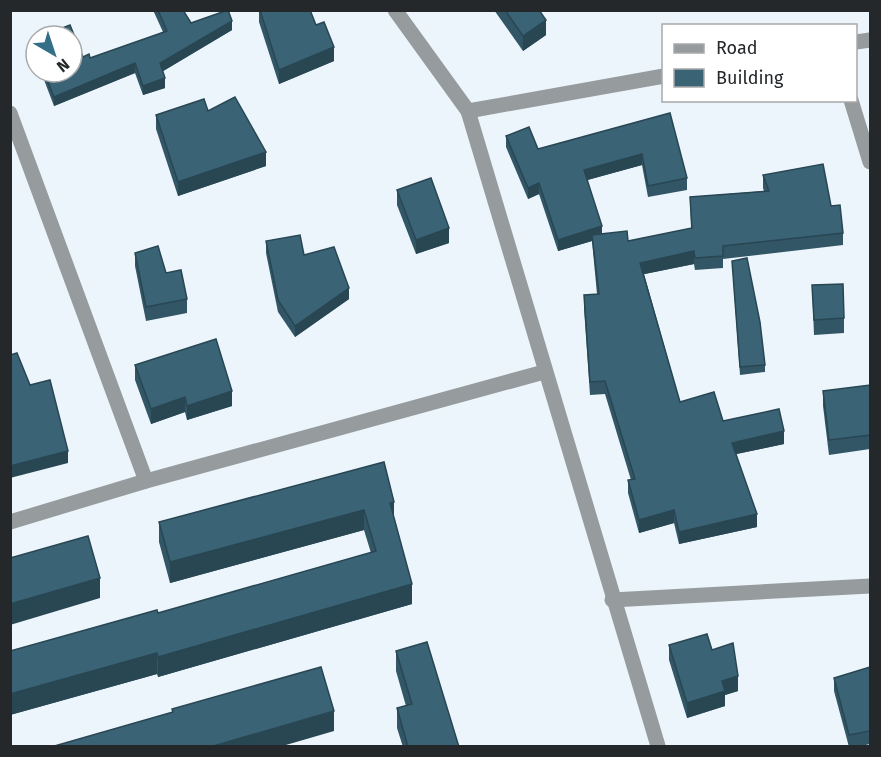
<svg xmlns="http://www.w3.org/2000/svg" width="881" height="757" viewBox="0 0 881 757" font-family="'Fira Sans',sans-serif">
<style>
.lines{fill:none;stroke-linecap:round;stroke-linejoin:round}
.street{stroke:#969b9d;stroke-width:15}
.wall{fill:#325665}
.shaded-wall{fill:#294653}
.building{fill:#3a6476;stroke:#294653;stroke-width:1.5}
</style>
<rect width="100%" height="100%" fill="#ebf5fb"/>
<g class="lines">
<g class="street">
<polyline points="395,10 468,111 658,746"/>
<polyline points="856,42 870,40"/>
<polyline points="851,100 870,162"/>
<polyline points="468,111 664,76"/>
<polyline points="10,113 146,481"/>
<polyline points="10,522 146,481 544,372"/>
<polyline points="612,600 870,586"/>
</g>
</g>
<g class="wall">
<polygon points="153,10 183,10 191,23 232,30 163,71 165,88 143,95 135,73 54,106 41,72 72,72 83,57 90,58 163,32"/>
<polygon points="259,10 310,10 316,25 334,61 279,84 259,22"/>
<polygon points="494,10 539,10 546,35 523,51"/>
<polygon points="36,39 36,59 32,50 32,40"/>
<polygon points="208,111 266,166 178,196 156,129 156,115"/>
<polygon points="670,113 687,178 687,190 648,197 642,165 587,180 602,234 628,241 691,228 690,197 764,191 763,188 763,175 831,206 843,233 843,245 723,259 723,268 695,270 694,264 644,274 680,402 723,421 784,444 736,454 757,527 679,544 674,523 639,533 628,493 628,480 631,480 605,394 590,395 584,308 584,295 597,294 592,241 558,251 539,194 528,199 506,147 506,136 538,149"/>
<polygon points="397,190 449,243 416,254 397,205"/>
<polygon points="266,241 304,255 349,299 295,337 278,312 266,253"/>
<polygon points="135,253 166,273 187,299 187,313 146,321 135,266"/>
<polygon points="732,261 765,365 765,372 740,375"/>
<polygon points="812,285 844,318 844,333 814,335"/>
<polygon points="135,365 232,406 187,420 185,412 151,424 135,380"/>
<polygon points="870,385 870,449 829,455 823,406 823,391"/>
<polygon points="384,462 394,520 412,604 158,677 157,674 10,715 10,651 158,613 371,553 364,530 170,583 159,542 159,522"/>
<polygon points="669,645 712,650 738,691 725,695 725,706 687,718 669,660"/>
<polygon points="396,651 459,747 403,747 397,728 397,708 406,706 396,671"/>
<polygon points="870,667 870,744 857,747 849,747 834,691 834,678"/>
</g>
<g class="shaded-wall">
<polygon points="546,20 546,35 523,51 523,36"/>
<polygon points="232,21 232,30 160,73 160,63"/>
<polygon points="334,47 334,61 279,84 279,70"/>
<polygon points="135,63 135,73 54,106 54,97"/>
<polygon points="165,78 165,88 143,95 143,86"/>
<polygon points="266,152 266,166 178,196 178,182"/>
<polygon points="642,154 642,165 584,181 584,170"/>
<polygon points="539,183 539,194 528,199 528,188"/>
<polygon points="602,226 602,238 592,235 592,241 558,251 558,240"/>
<polygon points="449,228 449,243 416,254 416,240"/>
<polygon points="694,251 694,264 640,275 640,263"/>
<polygon points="349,288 349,299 295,337 295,326"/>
<polygon points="232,391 232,406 187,420 187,406"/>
<polygon points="185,397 185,412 151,424 151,409"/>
<polygon points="784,431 784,444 732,455 732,443"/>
<polygon points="68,451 68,463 10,478 10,466"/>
<polygon points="394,502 394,522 390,503"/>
<polygon points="364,510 364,530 170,583 170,562"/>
<polygon points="674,510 674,523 639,533 639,520"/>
<polygon points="757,514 757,527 679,544 679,532"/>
<polygon points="100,578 100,598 10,625 10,604"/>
<polygon points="412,584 412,604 158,677 158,657"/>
<polygon points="157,653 157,674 10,715 10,694"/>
<polygon points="738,676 738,691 725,695 725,706 687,718 687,703 722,681"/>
<polygon points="334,711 334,731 279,747 210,747"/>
</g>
<g class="building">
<polygon points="158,10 183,10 191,23 228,10 232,21 160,63 165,78 143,86 135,63 54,97 44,72 72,72 72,36 42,36 70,25 83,57 89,54 90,58 167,31"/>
<polygon points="260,10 310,10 316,25 324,22 334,47 279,70"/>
<polygon points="505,10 539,10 546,20 523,36"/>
<polygon points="36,39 36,50 32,40"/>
<polygon points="235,97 266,152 178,182 156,115 204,99 208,111"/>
<polygon points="670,113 687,178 648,186 642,154 584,170 602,226 558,240 539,183 528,188 506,136 529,127 538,149"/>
<polygon points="823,164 831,206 840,205 843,233 723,246 723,256 695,258 694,251 640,263 680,402 714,392 723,421 779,409 784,431 732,443 757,514 679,532 674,510 639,520 628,480 635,479 605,381 590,382 584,295 599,294 592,235 627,231 628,241 692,228 690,197 769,191 763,175"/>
<polygon points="431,178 449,228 416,240 397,190"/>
<polygon points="300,235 304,255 334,247 349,288 295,326 278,300 266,241"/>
<polygon points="158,246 166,273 181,270 187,299 146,307 135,253"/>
<polygon points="747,258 760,322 765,365 740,367 732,261"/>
<polygon points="843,284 844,318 814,320 812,285"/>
<polygon points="216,339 232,391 187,406 185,397 151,409 135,365"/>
<polygon points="17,353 30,385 50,380 68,451 10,466 10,355"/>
<polygon points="870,385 870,435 829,440 823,391"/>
<polygon points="384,462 394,502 390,503 412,584 158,657 157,653 10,694 10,651 157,610 158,613 376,551 364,510 170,562 159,522"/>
<polygon points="88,536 100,578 10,604 10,558"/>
<polygon points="707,634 712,650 733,643 738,676 722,681 725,691 687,703 669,645"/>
<polygon points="427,642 459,747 408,747 397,708 412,704 396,651"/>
<polygon points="321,667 334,711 210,747 51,747 173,712 172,709"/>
<polygon points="870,667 870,731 849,735 834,678"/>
</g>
<rect width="881" height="757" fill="none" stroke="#25282a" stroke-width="24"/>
<rect x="662" y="24" width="195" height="78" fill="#ffffff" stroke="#a8a9aa" stroke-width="1.5"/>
<rect x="674" y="44" width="30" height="9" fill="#969b9d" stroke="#a8a9aa" stroke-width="1.5"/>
<text x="716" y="54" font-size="18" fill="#25282a">Road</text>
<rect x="674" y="69" width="30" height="18" fill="#3a6476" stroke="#a8a9aa" stroke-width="1.5"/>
<text x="716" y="84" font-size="18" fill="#25282a">Building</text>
<g transform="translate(54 54) rotate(141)"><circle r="28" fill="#ffffff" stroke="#a8a9aa" stroke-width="1.5"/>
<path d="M0-4.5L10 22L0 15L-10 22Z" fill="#346e87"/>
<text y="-9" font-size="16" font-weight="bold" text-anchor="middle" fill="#25282a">N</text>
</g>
</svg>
